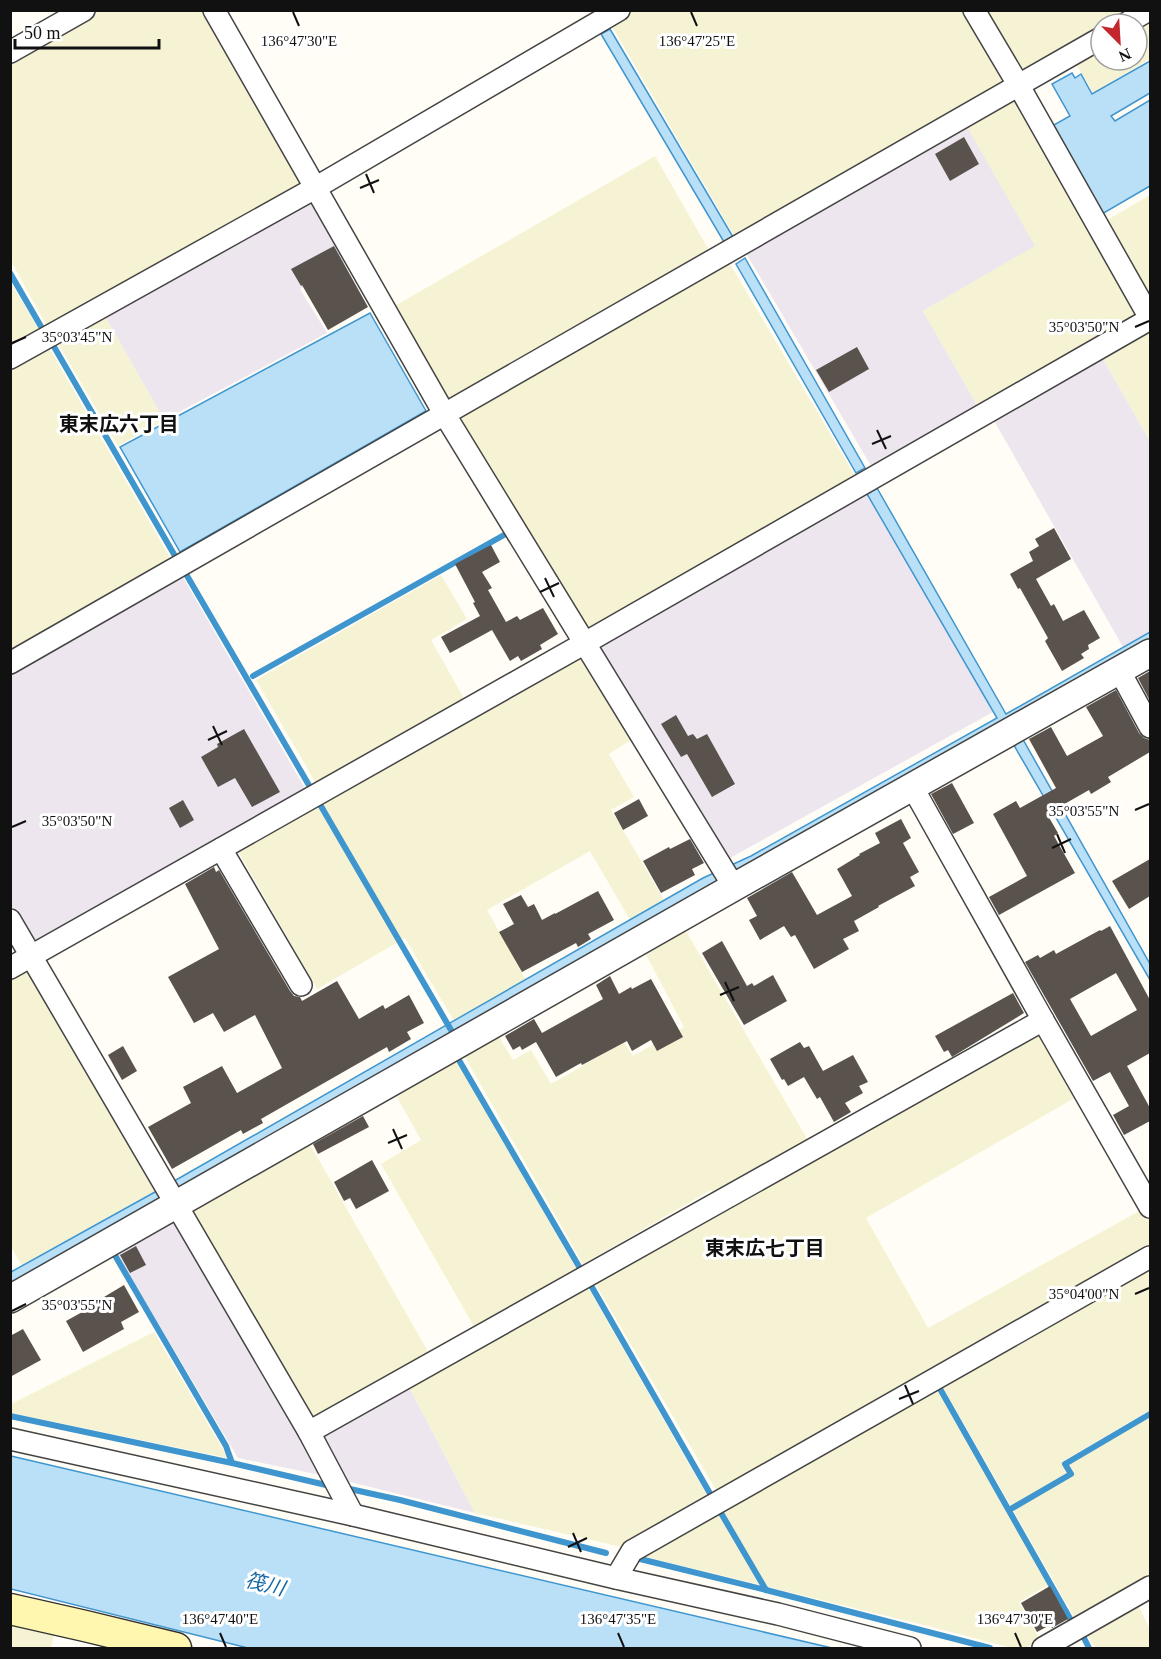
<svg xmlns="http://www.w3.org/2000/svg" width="1161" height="1659" viewBox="0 0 1161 1659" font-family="'Times New Roman','Noto Sans JP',serif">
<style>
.industrial{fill:#eee6ef}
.farmland{fill:#f6f3d4}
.water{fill:#b9e0f7;stroke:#3f96cf;stroke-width:1.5}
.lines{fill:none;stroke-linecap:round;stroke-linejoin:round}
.stream{stroke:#3f96cf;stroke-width:6}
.building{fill:#5a524d;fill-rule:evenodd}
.minor-casing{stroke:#444;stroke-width:24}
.tertiary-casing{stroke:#444;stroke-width:30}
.secondary-casing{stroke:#333;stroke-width:33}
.minor{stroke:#fff;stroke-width:21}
.tertiary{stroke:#fff;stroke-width:27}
.secondary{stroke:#fff6b0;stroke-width:30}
.ticks{fill:none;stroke:#111;stroke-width:2}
.labels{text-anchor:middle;stroke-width:6;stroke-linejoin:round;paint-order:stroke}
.neighbourhood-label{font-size:20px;font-weight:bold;fill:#111;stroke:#fff}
.water-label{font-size:20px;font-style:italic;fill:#1768a6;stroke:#fff}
.ticks-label{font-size:15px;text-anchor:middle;fill:#111;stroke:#fff;stroke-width:6;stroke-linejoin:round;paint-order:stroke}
</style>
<rect width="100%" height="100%" fill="#fffdf5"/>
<g class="industrial">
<polygon points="967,126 1036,246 923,311 980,410 874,471 746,253"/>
<polygon points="311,202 348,260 300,289 327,333 164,420 103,313"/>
<polygon points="1102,357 1150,441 1150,632 1123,647 993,419"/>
<polygon points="864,490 993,712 730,858 600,652 600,643"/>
<polygon points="181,574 306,790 40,942 31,941 11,905 10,673"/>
<polygon points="175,1216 325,1476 238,1458 115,1250"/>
<polygon points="407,1383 475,1513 346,1481 322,1437 325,1428"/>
</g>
<g class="farmland">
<polygon points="632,10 965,11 1005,80 1002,87 736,239 610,23"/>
<polygon points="93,11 204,11 302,183 300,189 49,330 11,261 10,58"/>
<polygon points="979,11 1130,11 1107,24 1101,24 1101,27 1023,72 1013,69"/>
<polygon points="1150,14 1150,59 1093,93 1073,59 1101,43 1101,60 1137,60 1137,24"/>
<polygon points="1011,97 1020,97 1139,313 980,410 923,311 1035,246 965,123"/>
<polygon points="655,156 711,254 454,401 445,397 393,307"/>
<polygon points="1150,195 1150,305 1102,223"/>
<polygon points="730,264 857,479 594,631 586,629 461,425 463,414"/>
<polygon points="10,281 42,335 10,352"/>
<polygon points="103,313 164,420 118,446 56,340"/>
<polygon points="1148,331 1150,333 1150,441 1102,357"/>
<polygon points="48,346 172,561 11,653 11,367"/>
<polygon points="441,575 467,619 431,640 466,702 317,785 256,680"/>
<polygon points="575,655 584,658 634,738 609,754 634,797 611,810 664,900 630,920 590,851 487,910 526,980 454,1021 405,938 317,989 238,851"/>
<polygon points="683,926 809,1142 714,1195 711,1190 583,1264 465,1057 499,1037 513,1060 531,1050 551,1084 624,1042 633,1056 684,1027 643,949"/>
<polygon points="29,969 155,1192 22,1266 10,1245 10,974"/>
<polygon points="1037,1033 1045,1037 1078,1096 866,1218 928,1328 1143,1209 1150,1222 1150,1245 719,1495 595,1283"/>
<polygon points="454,1056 578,1272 476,1330 381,1164 421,1140 393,1090"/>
<polygon points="307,1139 430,1355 317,1420 309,1417 191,1213 192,1205"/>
<polygon points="1150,1264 1150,1410 1062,1462 1068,1474 1011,1506 941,1384"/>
<polygon points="586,1284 710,1501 626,1548 475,1513 407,1383"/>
<polygon points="154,1332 228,1458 11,1413 11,1404"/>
<polygon points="937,1386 1048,1585 1019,1602 1040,1640 1026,1648 1012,1648 932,1627 642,1556"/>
<polygon points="1150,1417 1150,1577 1076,1620 1013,1510 1073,1475 1067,1464"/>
<polygon points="1139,1607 1150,1629 1150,1648 1095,1648 1087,1635"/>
<polygon points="11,1625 54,1634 51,1648 11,1648"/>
</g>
<g class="water">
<polygon points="610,29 733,237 724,242 601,34"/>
<polygon points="1150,61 1150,93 1111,116 1115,121 1150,100 1150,186 1102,214 1052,126 1070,116 1052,84 1072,73 1075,78 1081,74 1092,94"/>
<polygon points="745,258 865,468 856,473 736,264"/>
<polygon points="370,313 426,411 180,552 120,447"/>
<polygon points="877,488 1006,714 1150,632 1150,640 11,1286 11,1272 155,1192 703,878 751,856 997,718 867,494"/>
<polygon points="1021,736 1150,964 1150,980 1012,742"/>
<polygon points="10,1456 11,1456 832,1648 248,1648 11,1589"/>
</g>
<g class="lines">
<g class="stream">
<polyline points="10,273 43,330"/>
<polyline points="53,345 175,556"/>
<polyline points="186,574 310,787"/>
<polyline points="253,676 504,535"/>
<polyline points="318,801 451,1030"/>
<polyline points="456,1055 581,1270"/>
<polyline points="113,1252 226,1446 232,1463"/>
<polyline points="589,1282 712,1497"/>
<polyline points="939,1387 1072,1622"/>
<polyline points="10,1416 232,1463 326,1485"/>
<polyline points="350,1489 400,1500 606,1553"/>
<polyline points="1009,1510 1071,1474 1065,1464 1150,1414"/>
<polyline points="721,1513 766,1590"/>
<polyline points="640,1559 766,1590 990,1648"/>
<polyline points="1083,1636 1089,1648"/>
</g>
</g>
<g class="building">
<polygon points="964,137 979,164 950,181 935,154"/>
<polygon points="334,246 368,307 328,330 302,285 301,286 291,269"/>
<polygon points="857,347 869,369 829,392 816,370"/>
<polygon points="1054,528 1071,559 1036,579 1051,606 1054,604 1063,621 1084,610 1100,638 1088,645 1089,649 1081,654 1084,658 1062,671 1045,641 1048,638 1020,588 1018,589 1010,574 1033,561 1029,552 1039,546 1035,539"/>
<polygon points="491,545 500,562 482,572 492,588 488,590 506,622 517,616 520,620 543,608 558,634 540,645 542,649 521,661 518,656 510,661 492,630 450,653 441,637 480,616 473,603 475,602 455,564"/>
<polygon points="1150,671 1150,701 1138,678"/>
<polygon points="1116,690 1139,733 1144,738 1150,740 1150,752 1108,777 1111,782 1091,794 1089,790 1047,814 1058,833 1054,836 1075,873 999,915 989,897 1027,876 993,814 1016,801 1020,808 1056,788 1029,739 1051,727 1067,756 1103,736 1086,707"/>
<polygon points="676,715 688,736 693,734 697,739 707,734 735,784 712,797 687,754 681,757 661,724"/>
<polygon points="244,729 280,792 252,807 235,778 218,787 201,757 218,747 217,744"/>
<polygon points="952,783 974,823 953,834 931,794"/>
<polygon points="639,799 648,816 623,830 614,813"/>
<polygon points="183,800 194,820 180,828 169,808"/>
<polygon points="901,819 911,838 903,843 919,872 910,877 915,886 878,906 879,907 854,921 859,931 843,939 849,949 814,969 795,935 791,937 784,926 760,940 749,920 757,916 747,898 792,872 817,915 852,896 837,869 860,855 859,854 880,843 875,833"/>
<polygon points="690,839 704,863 692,869 695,875 661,893 643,861 669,847 670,849"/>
<polygon points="1150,859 1150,896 1129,909 1112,881"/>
<polygon points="214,867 216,872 219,870 290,991 294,996 300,997 302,1001 337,981 359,1019 383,1005 385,1009 409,995 424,1023 407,1032 411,1039 389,1052 387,1047 261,1119 263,1123 243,1134 241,1130 172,1169 148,1127 191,1103 183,1087 222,1066 237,1093 282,1068 255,1015 224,1032 213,1013 194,1023 168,977 219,949 185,884"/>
<polygon points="598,891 614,920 588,934 591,939 578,947 576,943 522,972 499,932 514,924 503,904 521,895 528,907 534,904 542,920 555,913 555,914"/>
<path d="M1110,926L1150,1000V1053L1127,1066L1150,1108V1121L1124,1135L1113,1115L1129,1106L1110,1072L1093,1081L1025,962L1038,955L1040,958L1054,950L1056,954L1100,930L1101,931ZM1116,973L1137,1010L1091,1036L1070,999Z"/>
<polygon points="722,941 747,986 752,983 754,986 773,975 787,1001 744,1025 702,953"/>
<polygon points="610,976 619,994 631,987 632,989 651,979 683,1037 657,1051 651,1040 632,1051 627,1041 582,1065 581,1063 556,1077 536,1042 522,1050 520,1046 513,1050 505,1036 534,1019 542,1033 603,999 596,985"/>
<polygon points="1013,993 1024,1013 952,1057 948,1050 944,1052 935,1036"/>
<polygon points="800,1042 804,1048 809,1046 823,1071 853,1055 868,1082 859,1086 863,1093 845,1103 851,1112 834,1122 820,1097 817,1099 804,1077 788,1086 784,1079 782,1080 770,1059"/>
<polygon points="123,1046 137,1071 122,1080 108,1055"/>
<polygon points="363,1116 369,1127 318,1154 313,1144"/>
<polygon points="372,1160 389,1191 356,1209 350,1198 344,1201 334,1182"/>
<polygon points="136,1246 146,1265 130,1273 120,1255"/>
<polygon points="124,1285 139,1312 121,1322 124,1329 83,1352 66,1321 95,1305 94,1303"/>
<polygon points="23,1329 41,1360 10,1377 10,1336"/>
<polygon points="1050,1586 1068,1619 1052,1628 1050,1625 1037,1632 1021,1603"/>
</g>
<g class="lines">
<defs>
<g id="minor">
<polyline points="214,10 445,415 734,887"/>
<polyline points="974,10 1019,86 1150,318"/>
<polyline points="1125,24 1149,10"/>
<polyline points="10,52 84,10"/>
<polyline points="10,358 315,188 619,10"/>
<polyline points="10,663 1101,38"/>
<polyline points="1119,670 1150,727"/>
<polyline points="913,788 1043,1020 1150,1207"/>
<polyline points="221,849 301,985"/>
<polyline points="10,920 309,1432 353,1515"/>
<polyline points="10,968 585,643 1150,319"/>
<polyline points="309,1432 1043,1020"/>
<polyline points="10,1439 353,1515 616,1578 778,1614 910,1648"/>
<polyline points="616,1578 632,1551 1150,1257"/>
<polyline points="1043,1648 1150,1587"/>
</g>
<polyline id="tertiary" points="10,1299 734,887 1150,653"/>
<polyline id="secondary" points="10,1609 85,1626 176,1648"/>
</defs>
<use href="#minor" class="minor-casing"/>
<use href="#tertiary" class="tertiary-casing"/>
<use href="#secondary" class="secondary-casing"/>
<use href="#minor" class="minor"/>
<use href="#tertiary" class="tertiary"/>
<use href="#secondary" class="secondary"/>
</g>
<path class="ticks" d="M293,12L299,26M691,12L697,26M366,174L374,193M360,188L379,180M1135,327L1149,321M12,343L26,337M877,430L886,449M872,444L891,436M545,578L554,597M540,592L559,583M213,726L222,745M208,740L227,731M1135,810L1149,804M12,827L26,821M1057,834L1065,853M1052,848L1071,839M725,982L734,1001M720,995L739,987M393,1129L402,1149M388,1143L407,1135M1135,1294L1149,1288M12,1311L26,1304M905,1385L913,1404M899,1399L919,1391M573,1533L581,1552M568,1547L587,1538M220,1633L226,1647M618,1633L624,1647M1015,1633L1021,1647"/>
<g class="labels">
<g class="neighbourhood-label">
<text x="119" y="431">東末広六丁目</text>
<text x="765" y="1255">東末広七丁目</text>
</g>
<g class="water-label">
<text transform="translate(265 1584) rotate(14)" y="7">筏川</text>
</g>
</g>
<g class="ticks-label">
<text x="299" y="46">136°47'30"E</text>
<text x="697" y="46">136°47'25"E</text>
<text x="1084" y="332">35°03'50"N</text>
<text x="77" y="342">35°03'45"N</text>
<text x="1084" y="816">35°03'55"N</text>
<text x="77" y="826">35°03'50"N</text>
<text x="1084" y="1299">35°04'00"N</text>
<text x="77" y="1310">35°03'55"N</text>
<text x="220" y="1624">136°47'40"E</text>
<text x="618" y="1624">136°47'35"E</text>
<text x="1015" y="1624">136°47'30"E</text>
</g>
<rect width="1161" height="1659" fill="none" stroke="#111111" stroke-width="24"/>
<g transform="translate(1119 42) rotate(156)"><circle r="28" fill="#ffffff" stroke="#a0a0a0" stroke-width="1.5"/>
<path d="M0-4.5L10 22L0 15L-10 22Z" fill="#c4262e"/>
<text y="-9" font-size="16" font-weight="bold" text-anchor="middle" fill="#111111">N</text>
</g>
<path d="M15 39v9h144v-9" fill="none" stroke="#111111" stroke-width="3"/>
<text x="24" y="39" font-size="18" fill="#111111" stroke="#ffffff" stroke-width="4.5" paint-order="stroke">50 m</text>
</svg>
